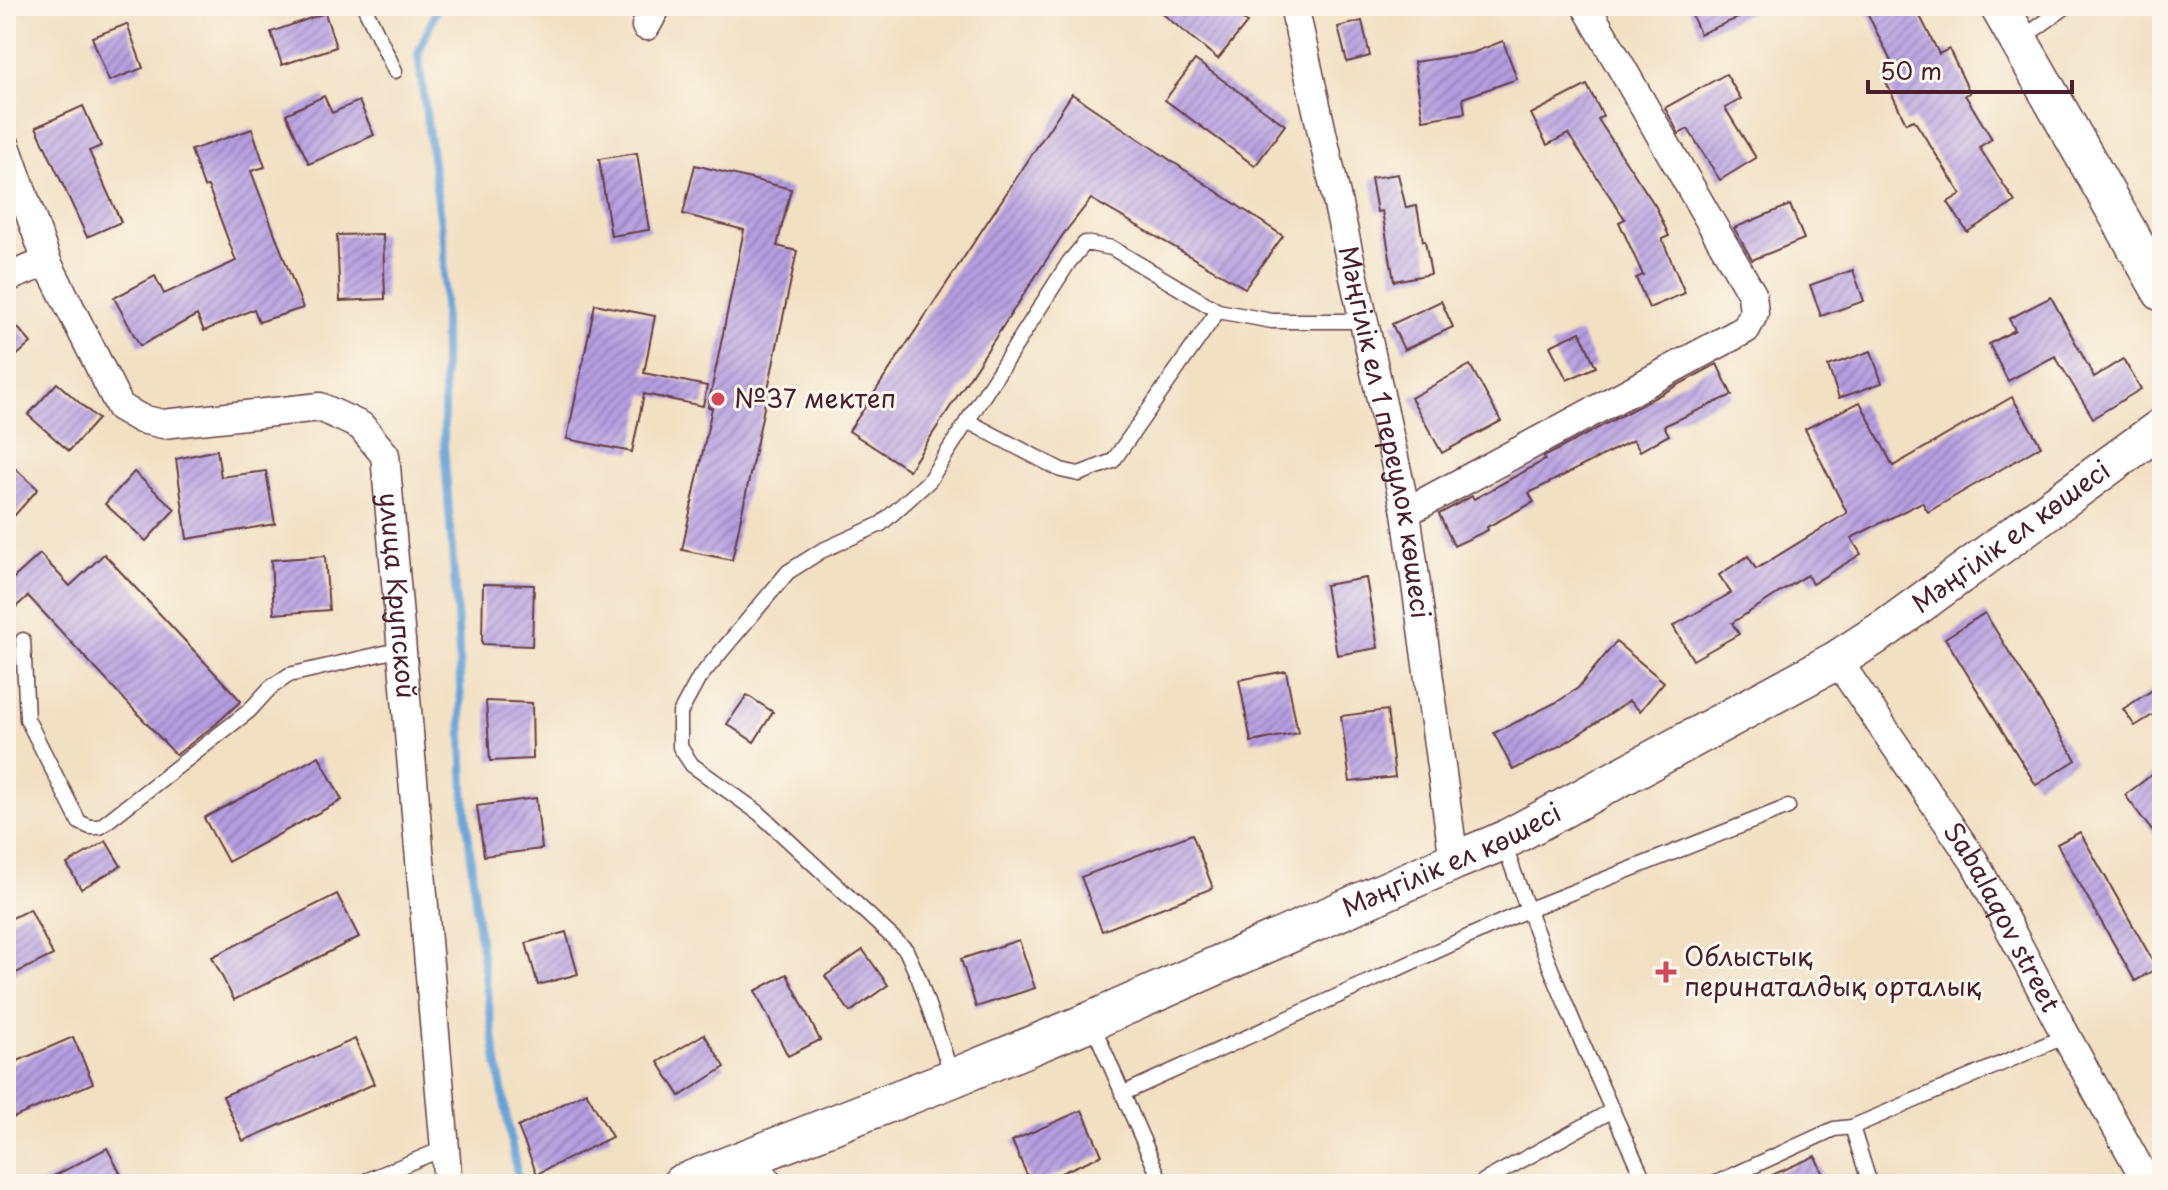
<svg xmlns="http://www.w3.org/2000/svg" width="2168" height="1190" viewBox="0 0 2168 1190" font-family="'Playpen Sans',sans-serif">
<style>
.lines{fill:none;stroke-linecap:round;stroke-linejoin:round}
.stream{stroke:#65a0d5;stroke-width:8}
.building{fill:url(#building-hatch)}
.lane-casing{stroke:#633c42;stroke-width:17}
.street-casing{stroke:#633c42;stroke-width:31}
.secondary-casing{stroke:#633c42;stroke-width:41}
.lane{stroke:#fff;stroke-width:14}
.street{stroke:#fff;stroke-width:28}
.secondary{stroke:#fff;stroke-width:38}
.poi-dot{fill:#d1495b;stroke:#fbf7ec;stroke-width:3}
.labels{text-anchor:middle;stroke-width:6;stroke-linejoin:round;paint-order:stroke}
.poi-label{font-size:26px;fill:#4a1f2b;stroke:#fbf7ec;text-anchor:start}
.street-label{font-size:26px;fill:#4a1f2b;stroke:#fbf7ec}
</style>
<defs>
<pattern id="building-hatch" width="6" height="6" patternUnits="userSpaceOnUse" patternTransform="scale(2)"><rect width="6" height="6" fill="#b59ee0"/><path d="M-1 1l2-2M0 6l6-6M5 7l2-2" fill="none" stroke="#9580b6"/></pattern>
</defs>
<rect width="100%" height="100%" fill="#fbf7ec"/>
<filter id="ink" filterUnits="userSpaceOnUse"><feTurbulence type="fractalNoise" baseFrequency=".0125" numOctaves="2"/><feDisplacementMap in="SourceGraphic" scale="16" xChannelSelector="R" yChannelSelector="G"/><feConvolveMatrix kernelMatrix="1 2 1 2 8 2 1 2 1" color-interpolation-filters="sRGB"/></filter>
<filter id="wash" filterUnits="userSpaceOnUse"><feTurbulence type="fractalNoise" baseFrequency=".006" numOctaves="4" result="noise"/><feDisplacementMap in="SourceGraphic" scale="32" xChannelSelector="R" yChannelSelector="G"/><feGaussianBlur stdDeviation="1.8" result="paint"/><feColorMatrix in="noise" values="0 0 0 0 0 0 0 0 0 0 0 0 0 0 0 0 0 1.4 0 .05"/><feComposite in="paint" operator="in"/></filter>
<g filter="url(#wash)">
<rect width="100%" height="100%" fill="#f2e0c3"/>
<g class="lines">
<polyline class="stream" points="438,6 418,54 444,245 444,446 458,627 464,790 477,919 497,1062 519,1184"/>
</g>
<g id="blocks">
<g class="building">
<polygon points="1153,6 1226,6 1247,23 1218,59"/>
<polygon points="1688,6 1766,6 1700,34"/>
<polygon points="1864,6 1915,6 1939,54 1949,49 1970,93 1965,95 1992,139 1979,147 2015,202 1967,232 1948,202 1961,194 1914,120 1906,123 1885,80 1897,74"/>
<polygon points="325,13 336,47 282,65 271,32"/>
<polygon points="1362,21 1370,56 1347,62 1338,27"/>
<polygon points="127,24 143,68 109,81 92,37"/>
<polygon points="1503,41 1517,79 1463,98 1465,113 1423,120 1414,62 1472,53"/>
<polygon points="1195,60 1285,125 1255,166 1165,100"/>
<polygon points="1726,74 1741,99 1725,108 1756,158 1720,180 1688,129 1679,134 1665,108"/>
<polygon points="1587,85 1603,116 1598,119 1656,207 1669,236 1662,239 1685,293 1649,308 1636,278 1643,275 1619,222 1625,219 1568,134 1547,145 1531,114"/>
<polygon points="1072,94 1283,236 1245,288 1091,199 1062,236 909,470 849,431"/>
<polygon points="324,96 332,113 359,101 374,135 309,164 286,114"/>
<polygon points="83,106 101,146 89,151 121,222 87,237 36,127"/>
<polygon points="252,129 265,167 251,171 303,308 259,322 254,309 204,331 197,315 140,346 114,298 155,276 164,294 236,261 208,186 204,187 191,150"/>
<polygon points="637,153 649,230 611,236 599,159"/>
<polygon points="695,165 791,189 777,246 797,251 732,560 682,550 712,408 708,407 744,230 683,214"/>
<polygon points="1398,174 1406,208 1417,206 1423,241 1425,241 1431,274 1394,281 1382,211 1377,212 1371,178"/>
<polygon points="1790,205 1804,239 1752,260 1734,228"/>
<polygon points="383,234 385,299 340,301 337,235"/>
<polygon points="1853,270 1864,301 1821,316 1810,285"/>
<polygon points="2051,297 2094,377 2123,359 2141,389 2093,418 2055,356 2008,381 1989,344 2015,330 2009,319"/>
<polygon points="1441,301 1453,327 1404,350 1392,324"/>
<polygon points="595,304 655,316 644,373 707,386 703,406 644,394 632,452 567,439"/>
<polygon points="6,314 31,343 6,365"/>
<polygon points="1580,332 1596,367 1567,380 1550,346"/>
<polygon points="1871,351 1882,383 1839,398 1828,366"/>
<polygon points="1717,364 1732,395 1664,426 1669,435 1640,451 1633,440 1529,493 1534,502 1487,527 1488,530 1454,546 1439,514 1472,496 1474,499 1545,460 1544,457"/>
<polygon points="1470,365 1501,421 1442,453 1411,398"/>
<polygon points="57,383 98,419 69,451 28,415"/>
<polygon points="2012,397 2041,446 1928,512 1922,502 1851,538 1861,554 1812,584 1807,575 1732,623 1739,634 1693,660 1673,626 1731,593 1719,575 1748,556 1756,569 1847,513 1805,429 1860,402 1893,466"/>
<polygon points="217,450 221,477 266,471 275,524 187,539 176,459"/>
<polygon points="6,460 38,489 6,525"/>
<polygon points="134,472 175,509 146,541 105,504"/>
<polygon points="40,554 70,586 104,554 241,701 216,724 176,755 28,596 6,616 6,585"/>
<polygon points="325,556 329,610 274,614 271,560"/>
<polygon points="1366,578 1378,648 1337,655 1325,585"/>
<polygon points="483,584 534,585 532,646 482,644"/>
<polygon points="1985,613 2076,760 2036,785 1945,638"/>
<polygon points="1616,642 1664,682 1640,711 1629,701 1562,745 1513,770 1494,733 1557,702 1578,688"/>
<polygon points="1286,671 1298,733 1251,742 1239,680"/>
<polygon points="2162,684 2162,709 2135,726 2123,709"/>
<polygon points="747,695 773,712 754,742 727,724"/>
<polygon points="486,701 532,703 533,759 490,761"/>
<polygon points="1387,710 1395,777 1350,782 1341,716"/>
<polygon points="319,756 342,800 228,862 204,818"/>
<polygon points="2162,767 2162,844 2125,795"/>
<polygon points="536,798 542,849 484,856 477,806"/>
<polygon points="2080,832 2157,968 2135,981 2057,844"/>
<polygon points="1192,834 1213,888 1102,931 1081,877"/>
<polygon points="106,841 121,866 81,889 67,864"/>
<polygon points="337,894 359,937 234,1000 212,957"/>
<polygon points="30,909 53,955 6,978 6,921"/>
<polygon points="566,932 578,974 538,985 526,943"/>
<polygon points="1019,940 1035,988 976,1007 961,959"/>
<polygon points="863,950 888,985 850,1012 825,976"/>
<polygon points="787,974 820,1040 788,1056 755,991"/>
<polygon points="704,1034 725,1067 680,1096 658,1062"/>
<polygon points="73,1037 93,1083 6,1121 6,1066"/>
<polygon points="355,1039 374,1084 243,1141 223,1096"/>
<polygon points="586,1092 612,1137 537,1174 518,1127"/>
<polygon points="1082,1110 1102,1155 1036,1184 1031,1184 1012,1141"/>
<polygon points="107,1148 126,1184 39,1184"/>
<polygon points="1815,1156 1827,1184 1752,1184"/>
</g>
</g>
</g>
<g filter="url(#ink)">
<use href="#blocks" fill-opacity="0" stroke="#633c42" stroke-width="2"/>
<g class="lines">
<defs>
<g id="lane">
<polyline points="364,6 395,71"/>
<polyline points="2020,40 2067,6"/>
<polyline points="967,421 1061,470 1079,474 1113,461 1218,311"/>
<polyline points="23,640 27,719 79,822 90,827 100,827 249,711 270,688 289,675 402,649"/>
<path d="M1503,841C1543,958 1594,1072 1646,1184"/>
<polyline points="1092,1023 1162,1184"/>
<polyline points="953,1078 919,979 906,950 759,813 692,765 680,747 680,713 699,678 788,572 821,551 881,524 929,481 1069,262 1085,243 1112,248 1218,311 1272,321 1364,321"/>
<polyline points="1124,1093 1527,910 1788,807"/>
<polyline points="1852,1127 1870,1184"/>
<polyline points="358,1184 445,1148"/>
<polyline points="1485,1184 1484,1181 1613,1110"/>
<polyline points="1714,1184 1834,1129 1852,1127 2066,1036"/>
</g>
<g id="street">
<path id="s1" d="M1294,6L1406,512L1454,861"/>
<polyline points="646,26 657,6"/>
<path id="s2" d="M6,146L47,262L120,407L141,419L163,424L320,407L361,426L385,455L448,1184"/>
<polyline points="6,278 47,262"/>
<polyline points="1406,512 1746,329 1754,313 1752,294 1586,6"/>
<path id="s3" d="M1837,660L1974,861L2066,1036L2148,1184"/>
<polyline points="752,1156 768,1184"/>
</g>
<g id="secondary">
<polyline points="1999,6 2162,292"/>
<path id="s4" d="M681,1184L953,1078L1091,1021L1454,861L1503,841L1837,660L1888,627L2162,427"/>
</g>
</defs>
<use href="#lane" class="lane-casing"/>
<use href="#street" class="street-casing"/>
<use href="#secondary" class="secondary-casing"/>
<use href="#lane" class="lane"/>
<use href="#street" class="street"/>
<use href="#secondary" class="secondary"/>
</g>
</g>
<g class="poi-dot">
<circle cx="718" cy="399" r="8"/>
<path d="M1662 960h8v8h8v8h-8v8h-8v-8h-8v-8h8z"/>
</g>
<g class="labels">
<g class="poi-label">
<text x="734" y="408">№37 мектеп</text>
<text x="1684" y="966">Облыстық<tspan x="1684" dy="30">перинаталдық орталық</tspan></text>
</g>
<g class="street-label">
<text dy="9" stroke="none"><textPath href="#s1" startOffset="436">Мәңгілік ел 1 переулок көшесі</textPath></text>
<text dy="9" stroke="none"><textPath href="#s4" startOffset="1484">Мәңгілік ел көшесі</textPath></text>
<text dy="9" stroke="none"><textPath href="#s2" startOffset="714">улица Крупской</textPath></text>
<text dy="9" stroke="none"><textPath href="#s4" startOffset="836">Мәңгілік ел көшесі</textPath></text>
<text dy="9" stroke="none"><textPath href="#s3" startOffset="306">Sabalaqov street</textPath></text>
</g>
</g>
<rect width="2168" height="1190" fill="none" stroke="#fbf7ec" stroke-width="32"/>
<path d="M1868 80v12h204v-12" fill="none" stroke="#4a1f2b" stroke-width="4"/>
<text x="1880" y="80" font-size="24" fill="#4a1f2b" stroke="#fbf7ec" stroke-width="6" paint-order="stroke">50 m</text>
</svg>
